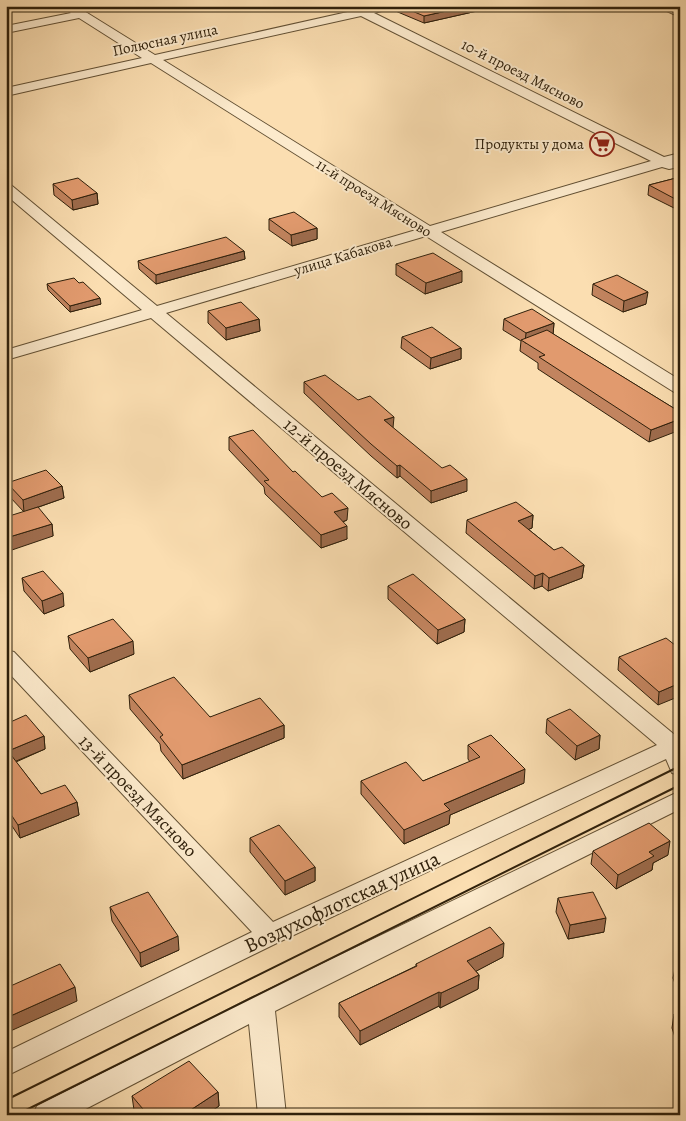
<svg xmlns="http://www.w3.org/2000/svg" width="686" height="1121" viewBox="0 0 686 1121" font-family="Alegreya,serif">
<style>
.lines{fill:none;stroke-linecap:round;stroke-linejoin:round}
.street-casing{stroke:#625034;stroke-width:2}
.street{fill:#fceacc;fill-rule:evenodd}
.tram{stroke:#2f200b;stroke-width:2}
.wall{fill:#c2845f;stroke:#2f200b}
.shaded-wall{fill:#9e6c4d;stroke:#2f200b}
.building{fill:#e19a6e;stroke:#2f200b}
.labels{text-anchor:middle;stroke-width:4;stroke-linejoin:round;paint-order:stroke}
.far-street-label{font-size:15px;fill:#2f200b;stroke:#fceacc}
.far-poi-label{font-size:15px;fill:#2f200b;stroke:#fceacc;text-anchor:end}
.street-label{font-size:18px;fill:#2f200b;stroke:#fceacc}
.near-street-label{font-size:21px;fill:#2f200b;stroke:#fceacc}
</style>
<rect width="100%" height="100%" fill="#fbdeb1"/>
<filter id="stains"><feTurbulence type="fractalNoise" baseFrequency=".004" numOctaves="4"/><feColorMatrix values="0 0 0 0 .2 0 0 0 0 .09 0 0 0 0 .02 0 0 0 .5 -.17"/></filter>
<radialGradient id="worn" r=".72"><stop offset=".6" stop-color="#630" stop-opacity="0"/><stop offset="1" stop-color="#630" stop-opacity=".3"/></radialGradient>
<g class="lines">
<defs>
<g id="street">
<path d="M62,6H76L155,55L352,11L351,9L354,6L364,8L395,6L393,8L374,13L664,157L680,153V161L675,163L676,165L674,168L669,169L662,167L441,232L680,380V393L674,392L426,236L166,313L676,736L680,735V775L672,773L666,759L279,942L6,1076V1052L252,932L6,670V650L14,652L273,922L657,745L151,318L6,360V350L142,310L6,195V184L11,185L157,306L416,230L151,63L6,96V88L142,58L79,18L6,33V26L71,13ZM361,16L651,161L430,226L163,60Z"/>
<polygon points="656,6 672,6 680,10 680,17"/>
<polygon points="680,791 680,809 275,1011 286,1115 258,1115 249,1024 74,1115 33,1115 37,1106 251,998"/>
</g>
</defs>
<use href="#street" class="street-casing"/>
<use href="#street" class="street"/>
<g class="tram">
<polyline points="6,1100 680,766"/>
<polyline points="16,1115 680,785"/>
</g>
</g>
<g class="wall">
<polygon points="394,6 486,6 486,9 424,23 393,10"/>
<polygon points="680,177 680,210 678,210 648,195 649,185"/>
<polygon points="53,184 97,193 98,204 73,210 54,195"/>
<polygon points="269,219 317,228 317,239 292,246 269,230"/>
<polygon points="244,251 245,259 156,284 139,269 138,261"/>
<polygon points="396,264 462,282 425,294 396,275"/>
<polygon points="47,284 101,304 70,312 48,290"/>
<polygon points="593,284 646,304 623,312 592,295"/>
<polygon points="208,311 259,319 260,331 226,340 208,323"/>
<polygon points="504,319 554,323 553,334 680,412 649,442 538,369 538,363 520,351 521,341 503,330"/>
<polygon points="402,337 461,348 461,359 430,369 401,348"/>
<polygon points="304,382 393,428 467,491 431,503 400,476 397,478 371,456 304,393"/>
<polygon points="229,437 293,472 347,520 343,522 347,539 321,548 265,494 264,487 229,450"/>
<polygon points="7,483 62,486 64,498 36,508 52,524 53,536 24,512 9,496"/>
<polygon points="533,515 532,528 528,529 554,550 584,565 582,578 548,591 542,586 534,589 466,533 467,520"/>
<polygon points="22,578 64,606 44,614 24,591"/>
<polygon points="388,586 465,619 464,632 437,644 388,599"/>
<polygon points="68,636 134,654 90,672 70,649"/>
<polygon points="680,649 658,705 618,670 619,657"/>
<polygon points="129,695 210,717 284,725 284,738 183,779 161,751 160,744 130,709"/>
<polygon points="547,719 600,735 599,749 575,760 546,733"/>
<polygon points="6,724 44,736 45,749 16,762 41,794 77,802 79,815 20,838 8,820 6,808"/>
<polygon points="468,745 524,783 450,815 449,824 404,844 361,794 361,781 423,781 470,762 468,759"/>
<polygon points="250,838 315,867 315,881 285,895 250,852"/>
<polygon points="593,851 668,855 653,863 652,870 616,889 591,864"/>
<polygon points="558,898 604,932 568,939 556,912"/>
<polygon points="110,907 179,950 141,967 112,921"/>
<polygon points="503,957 476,971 479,975 478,989 440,1008 439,1006 360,1045 339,1017 339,1003 416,966 416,964"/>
<polygon points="676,964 680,964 680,998 673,978"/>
<polygon points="674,1014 680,1014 680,1053 672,1028"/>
<polygon points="218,1092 219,1106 206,1115 138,1115 134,1110 132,1096"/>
</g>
<g class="shaded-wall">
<polygon points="469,6 486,6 486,9 424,23 424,16"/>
<polygon points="97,193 98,204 73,210 72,200"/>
<polygon points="679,201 680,201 680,210 678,210"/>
<polygon points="317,228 317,239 292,246 291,235"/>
<polygon points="244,251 245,259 156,284 156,275"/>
<polygon points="462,271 462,282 425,294 426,283"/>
<polygon points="648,292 646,304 623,312 624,301"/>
<polygon points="100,298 101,304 70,312 70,306"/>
<polygon points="259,319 260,331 226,340 226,328"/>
<polygon points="554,323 553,335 525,343 526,333"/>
<polygon points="461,348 461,359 430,369 431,358"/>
<polygon points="394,417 393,428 384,420"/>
<polygon points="680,419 680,430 649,442 651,430"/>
<polygon points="400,465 400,476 397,478 397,466"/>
<polygon points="467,479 467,491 431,503 431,491"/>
<polygon points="62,486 64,498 24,512 23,500"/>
<polygon points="348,508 347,520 334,525 334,512"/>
<polygon points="533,515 532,528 517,534 518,521"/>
<polygon points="52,524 53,536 6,552 6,538"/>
<polygon points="347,526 347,539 321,548 321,535"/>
<polygon points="584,565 582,578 548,591 549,578"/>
<polygon points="543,573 542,586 534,589 535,576"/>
<polygon points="63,593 64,606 44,614 42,601"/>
<polygon points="465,619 464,632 437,644 438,630"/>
<polygon points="133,641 134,654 90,672 88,658"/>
<polygon points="680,683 680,696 658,705 659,692"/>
<polygon points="284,725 284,738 183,779 182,765"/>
<polygon points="600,735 599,749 575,760 577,746"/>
<polygon points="44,736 45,749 9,764 8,751"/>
<polygon points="525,769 524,783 450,815 449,824 404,844 404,830 444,804"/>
<polygon points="77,802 79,815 20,838 18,825"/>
<polygon points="670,841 668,855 653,863 652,870 616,889 618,875 649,852"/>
<polygon points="315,867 315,881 285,895 285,881"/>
<polygon points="606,918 604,932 568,939 570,925"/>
<polygon points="178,936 179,950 141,967 140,953"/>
<polygon points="504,943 503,957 467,976 467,961"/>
<polygon points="479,975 478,989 440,1008 441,993"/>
<polygon points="75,987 77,1001 6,1033 6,1018"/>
<polygon points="439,992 439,1006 360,1045 360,1031"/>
<polygon points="218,1092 219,1106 206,1115 183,1115"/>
</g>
<g class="building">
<polygon points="400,6 469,6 424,16"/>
<polygon points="680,177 680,201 679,201 649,185"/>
<polygon points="78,178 97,193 72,200 53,184"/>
<polygon points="294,212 317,228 291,235 269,219"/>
<polygon points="226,237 244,251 156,275 138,261"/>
<polygon points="433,253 462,271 426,283 396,264"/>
<polygon points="617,275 648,292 624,301 593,284"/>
<polygon points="74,278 79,283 83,282 100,298 70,306 47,284"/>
<polygon points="241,302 259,319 226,328 208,311"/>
<polygon points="532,309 554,323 526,333 504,319"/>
<polygon points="432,327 461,348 431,358 402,337"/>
<polygon points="547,330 680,412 680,419 651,430 539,357 545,355 521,340"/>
<polygon points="325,375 358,400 370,396 394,417 384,420 442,468 450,465 467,479 431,491 400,465 397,466 371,444 304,382"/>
<polygon points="253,430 293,472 295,471 322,497 332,493 348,508 334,512 347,526 321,535 264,481 269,480 229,437"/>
<polygon points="46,470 62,486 23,500 7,483"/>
<polygon points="516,502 533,515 518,521 554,550 562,547 584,565 549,578 543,573 535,576 467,520"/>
<polygon points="38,507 52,524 6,538 6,517"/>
<polygon points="43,571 63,593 42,601 22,578"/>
<polygon points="413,574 465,619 438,630 388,586"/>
<polygon points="113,619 133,641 88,658 68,636"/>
<polygon points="666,638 680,649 680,683 659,692 619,657"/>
<polygon points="174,677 210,717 260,698 284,725 182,765 160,737 163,735 129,695"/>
<polygon points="570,709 600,735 577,746 547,719"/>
<polygon points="26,715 44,736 8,751 41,794 65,785 77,802 18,825 6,807 12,805 6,798 6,724"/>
<polygon points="491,735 525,769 444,804 450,810 404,830 361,781 406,762 423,781 480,757 468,745"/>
<polygon points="649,823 670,841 649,852 654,856 618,875 593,851"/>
<polygon points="279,825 315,867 285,881 250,838"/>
<polygon points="148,892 178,936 140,953 110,907"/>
<polygon points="593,892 606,918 570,925 558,898"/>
<polygon points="490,927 504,943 467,961 479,975 441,993 439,992 360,1031 339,1003 417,966 416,964"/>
<polygon points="60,964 75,987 6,1018 6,988"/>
<polygon points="676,964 680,964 680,977"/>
<polygon points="674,1014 680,1014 680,1031"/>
<polygon points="189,1061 218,1092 183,1115 148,1115 132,1096"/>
</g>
<defs>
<symbol id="supermarket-ring" viewBox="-11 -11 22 22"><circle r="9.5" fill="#fceacc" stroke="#8f2418" stroke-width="1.5"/><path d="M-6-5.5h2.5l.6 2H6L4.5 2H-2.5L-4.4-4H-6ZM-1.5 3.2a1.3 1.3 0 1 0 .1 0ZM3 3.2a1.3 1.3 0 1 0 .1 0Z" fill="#8f2418"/></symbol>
</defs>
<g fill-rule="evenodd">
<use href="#supermarket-ring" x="588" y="130" width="28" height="28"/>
</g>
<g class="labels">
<g class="far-street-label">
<text transform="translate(165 40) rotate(-12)" y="5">Полюсная улица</text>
<text transform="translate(523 74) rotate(27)" y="5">10-й проезд Мясново</text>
<text transform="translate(374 198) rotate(32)" y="5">11-й проезд Мясново</text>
<text transform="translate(343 256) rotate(-17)" y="5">улица Кабакова</text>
</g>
<g class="far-poi-label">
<text x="584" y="149">Продукты у дома</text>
</g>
<g class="street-label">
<text transform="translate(348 474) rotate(40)" y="6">12-й проезд Мясново</text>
<text transform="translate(138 796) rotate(46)" y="6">13-й проезд Мясново</text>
</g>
<g class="near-street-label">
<text transform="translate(342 902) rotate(-25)" y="7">Воздухофлотская улица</text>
</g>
</g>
<rect width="686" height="1121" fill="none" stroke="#fbdeb1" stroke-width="25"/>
<rect x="8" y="8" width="671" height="1106" fill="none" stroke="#2f200b" stroke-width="2.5"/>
<rect x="12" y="12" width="661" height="1096" fill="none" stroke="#2f200b"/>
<rect width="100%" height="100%" filter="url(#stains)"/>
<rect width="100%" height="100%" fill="url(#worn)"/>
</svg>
